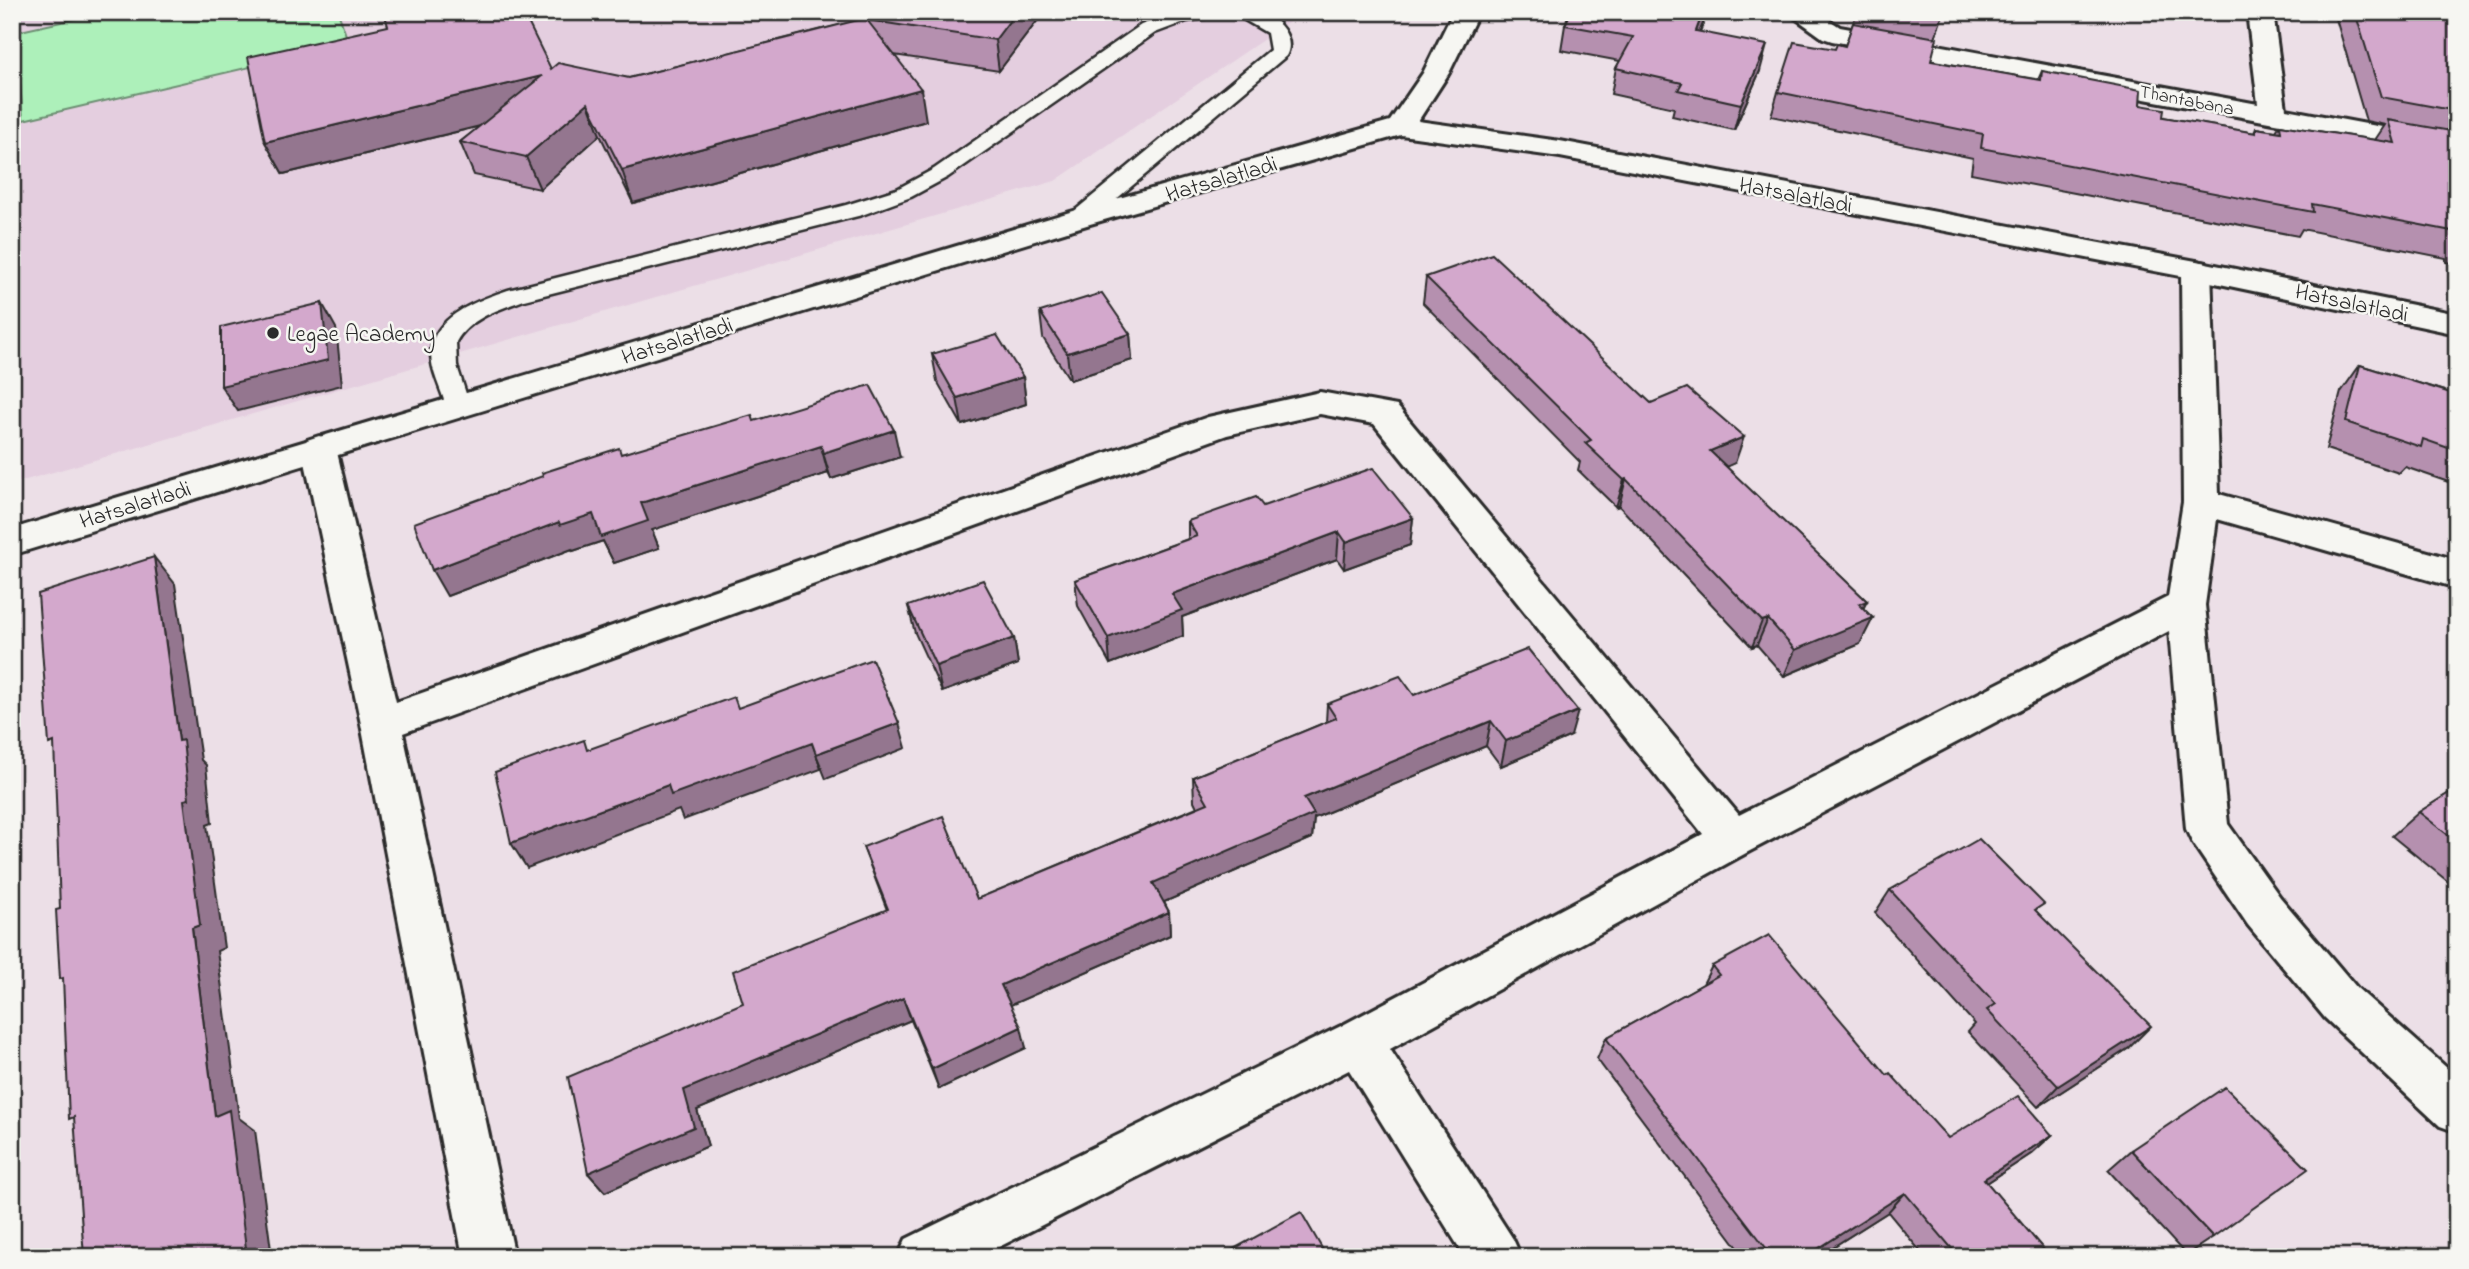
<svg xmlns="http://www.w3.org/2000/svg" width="2469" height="1269" viewBox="0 0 2469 1269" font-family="'Indie Flower',sans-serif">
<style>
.built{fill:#e4cedf}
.green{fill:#adf0ba;stroke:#6c8e72;stroke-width:2}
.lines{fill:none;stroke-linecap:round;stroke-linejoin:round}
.service-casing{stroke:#2b2b2b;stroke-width:5}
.minor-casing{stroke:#2b2b2b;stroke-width:6}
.tertiary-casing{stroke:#2b2b2b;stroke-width:6}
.service{fill:#f6f6f2;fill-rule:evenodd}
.minor{fill:#f6f6f2;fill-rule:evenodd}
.tertiary{fill:#f6f6f2;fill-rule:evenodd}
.wall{fill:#b590af;stroke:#2b2b2b;stroke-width:2}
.shaded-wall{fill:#94768f;stroke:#2b2b2b;stroke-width:2}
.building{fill:#d3a8cc;stroke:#2b2b2b;stroke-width:2}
.poi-dot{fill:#2b2b2b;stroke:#f6f6f2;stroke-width:2.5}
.labels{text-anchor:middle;stroke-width:5;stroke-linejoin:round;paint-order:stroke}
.far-street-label{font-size:19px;fill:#2b2b2b;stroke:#f6f6f2}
.street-label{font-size:23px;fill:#2b2b2b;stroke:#f6f6f2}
.poi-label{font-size:23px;fill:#2b2b2b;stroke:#f6f6f2;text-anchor:start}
</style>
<rect width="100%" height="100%" fill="#ecdfe7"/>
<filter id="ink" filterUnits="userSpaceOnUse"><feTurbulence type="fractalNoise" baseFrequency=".0143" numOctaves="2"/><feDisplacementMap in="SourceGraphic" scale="14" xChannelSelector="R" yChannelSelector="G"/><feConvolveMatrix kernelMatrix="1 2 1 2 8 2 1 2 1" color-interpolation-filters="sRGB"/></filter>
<g filter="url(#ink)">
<polygon class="built" points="12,12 1304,12 1055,181 12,484"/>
<polygon class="green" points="106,12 338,12 349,44 23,120 16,32"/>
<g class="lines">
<defs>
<g id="service">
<path d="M1176,12H1219L1216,16L1187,21L1155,33L948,177L911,197L862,215L524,300C500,309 469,318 456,342L457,366L470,406L467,412L458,414L449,412L446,406C441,389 431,371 431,353C432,316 479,300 508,290L846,205L897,189L934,169L1141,25Z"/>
<path d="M1231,12C1240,12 1251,10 1260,13C1278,17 1296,39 1286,56L1088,223H1072L1069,218L1072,213L1270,50L1267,33Z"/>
</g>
<g id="minor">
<polygon points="1787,12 1817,12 1840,27 2258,104 2247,12 2273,12 2286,109 2457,141 2457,157 1832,41 1823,38"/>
<polygon points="2196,261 2207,263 2211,270 2219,494 2457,560 2457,588 2217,519 2205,605 2228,824 2280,897 2357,988 2457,1077 2457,1132 2440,1126 2325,1018 2248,925 2192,842 2186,829 2169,631 1748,852 1390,1049 1513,1239 1521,1257 1465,1257 1349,1070 979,1257 898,1257 906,1239 1341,1026 1703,834 1374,424 1320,414 1227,435 403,733 515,1257 463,1257 361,724 302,448 307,440 319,436 331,440 336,448 396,702 1208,417 1320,392 1397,406 1739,815 2168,597 2183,502 2181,270 2185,263"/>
</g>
<polygon id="tertiary" points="1453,12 1479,12 1449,73 1418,121 1560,141 2196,261 2457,314 2457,334 2196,279 1560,157 1401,135 1090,224 12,555 12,529 1070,212 1390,121 1423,73"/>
</defs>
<use href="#service" class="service-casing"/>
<use href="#minor" class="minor-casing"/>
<use href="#tertiary" class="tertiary-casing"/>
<use href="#service" class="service"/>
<use href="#minor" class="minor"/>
<use href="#tertiary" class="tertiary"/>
</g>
<g class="wall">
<polygon points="1044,12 999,71 894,55 926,121 633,203 600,135 540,189 474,175 460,142 481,126 283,174 265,142 551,69 629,78 860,20 859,19"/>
<polygon points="1569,12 1708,12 1700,32 1760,71 1734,130 1672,116 1674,108 1611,94 1616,68 1620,61 1561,50 1565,25"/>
<polygon points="1857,12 1944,12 1935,38 1931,61 2038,80 2042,71 2140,105 2163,117 2254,133 2256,128 2276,131 2280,125 2375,140 2385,125 2366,121 2334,12 2457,12 2457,264 2446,262 2446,258 2302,229 2298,236 1971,173 1973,158 1771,116 1778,92 1835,49 1845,46"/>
<polygon points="1426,277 1651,403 1735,463 1726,467 1867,601 1863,608 1860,644 1784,676 1757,645 1752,647 1619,506 1616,507 1578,470 1580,462 1423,303"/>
<polygon points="1040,312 1130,334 1132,360 1070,380 1043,338"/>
<polygon points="932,354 1023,377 1026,404 962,425 937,381"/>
<polygon points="2360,365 2457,395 2457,485 2405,467 2399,473 2326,449 2341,392"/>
<polygon points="754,421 900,457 831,479 828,473 652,530 659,548 614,563 603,541 573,551 572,549 447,596 622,454"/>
<polygon points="1263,506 1413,518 1410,545 1344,569 1337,559 1182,617 1183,636 1110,664 1078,606 1075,580 1188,539 1188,521"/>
<polygon points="908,606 1014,638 1018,664 942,692 915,633"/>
<polygon points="1414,695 1571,736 1501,766 1486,746 1314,818 1312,838 1164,902 1169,912 1170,935 1010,1005 1026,1048 939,1089 911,1020 697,1110 708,1146 605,1192 588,1173 743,1003 887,910 863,847 977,899 1197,807 1194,801 1193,777 1326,722 1327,704"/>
<polygon points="2457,788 2457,889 2392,836 2419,812"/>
<polygon points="1890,890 2037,912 2129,1048 2038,1107 1968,1032 1975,1024 1875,913"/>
<polygon points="1712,966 1887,1075 1948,1138 2052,1135 2031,1154 1987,1183 2050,1257 1925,1257 1888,1212 1817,1257 1745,1257 1597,1059 1606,1038 1703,984"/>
<polygon points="2131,1150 2213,1237 2186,1255 2108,1170"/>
</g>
<g class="shaded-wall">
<polygon points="1016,12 1044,12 999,71 995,40"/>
<polygon points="1703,12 1708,12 1689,56 1696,31"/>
<polygon points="1767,45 1760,71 1734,130 1741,104"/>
<polygon points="542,76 554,108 283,174 265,142"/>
<polygon points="921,89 926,121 633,203 622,170"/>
<polygon points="588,103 600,135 540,189 526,157"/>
<polygon points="322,303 336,328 342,385 238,411 221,386"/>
<polygon points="1130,334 1132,360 1070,380 1067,353"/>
<polygon points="1023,377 1026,404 962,425 957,398"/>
<polygon points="894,430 900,457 831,479 823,453"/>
<polygon points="1744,437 1735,463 1701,478 1710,451"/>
<polygon points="821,446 828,473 652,530 659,548 614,563 603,541 573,551 572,549 447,596 432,570 559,522 641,503"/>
<polygon points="1626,479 1619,506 1616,507 1624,480"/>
<polygon points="1413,518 1410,545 1344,569 1346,542"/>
<polygon points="1339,532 1337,559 1182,617 1183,636 1110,664 1108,638 1172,594"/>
<polygon points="154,557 175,584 201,760 206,765 212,823 207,825 224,948 217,951 239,1118 255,1130 272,1257 247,1257 215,1116 192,928 179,741"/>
<polygon points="1867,601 1855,625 1873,618 1860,644 1784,676 1795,650 1859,604"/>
<polygon points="1768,619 1757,645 1752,647 1762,621"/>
<polygon points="1014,638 1018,664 942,692 936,666"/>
<polygon points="1578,711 1571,736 1501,766 1506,741"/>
<polygon points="1491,721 1486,746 1314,818 1312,838 1155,906 1153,883 1304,798"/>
<polygon points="899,723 906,748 826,779 816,754"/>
<polygon points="812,743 821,769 683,820 679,810 527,868 511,843 668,785"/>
<polygon points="1169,912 1170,935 1006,1007 1001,985"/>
<polygon points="903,998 911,1020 697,1110 708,1146 605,1192 588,1173 684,1090"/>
<polygon points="2151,1026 2129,1048 2038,1107 2058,1086"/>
<polygon points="1021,1027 1026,1048 939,1089 932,1069"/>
<polygon points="2052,1135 2031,1154 1964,1198 1984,1179"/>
<polygon points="1905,1193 1888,1212 1817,1257 1805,1257"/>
</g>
<g class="building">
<polygon points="384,12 523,12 551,69 558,63 629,78 862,19 859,19 865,12 1016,12 995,40 867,20 921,89 622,170 588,103 526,157 460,142 542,76 265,142 248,57 388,26"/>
<polygon points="1571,12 1703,12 1696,31 1767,45 1741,104 1678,90 1682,83 1616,68 1633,37 1565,25"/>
<polygon points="1923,12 1944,12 1943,16"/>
<polygon points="2355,12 2457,12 2457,111 2381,97"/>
<polygon points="1853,23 1937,38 1931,61 2041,80 2042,71 2141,90 2140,105 2164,109 2163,117 2256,133 2256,128 2281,132 2280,125 2395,143 2388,120 2457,132 2457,232 2312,204 2313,212 1981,148 1983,134 1778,92 1794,42 1835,49 1837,44 1845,46"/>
<polygon points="1492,254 1651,403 1687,388 1744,437 1710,451 1867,601 1859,604 1873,618 1795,650 1768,619 1762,621 1626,479 1624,480 1585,443 1591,440 1426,277"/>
<polygon points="1102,293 1130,334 1067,353 1040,312"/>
<polygon points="322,303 328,360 221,386 221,327"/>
<polygon points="997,335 1023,377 957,398 932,354"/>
<polygon points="2360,365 2457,395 2457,451 2423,439 2421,447 2346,422"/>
<polygon points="870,385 894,430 823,453 821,446 641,503 648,521 601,537 593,514 560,525 559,522 432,570 414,523 543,476 542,473 619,448 621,454 752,415 754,421"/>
<polygon points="1373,468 1413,518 1346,542 1339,532 1172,594 1182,610 1108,638 1075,580 1197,536 1188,521 1256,497 1263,506"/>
<polygon points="154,557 179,741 183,740 189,799 184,800 200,925 192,928 215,1116 229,1110 247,1257 84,1257 74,1117 69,1119 63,978 60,979 56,910 60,909 54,742 49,744 38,594"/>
<polygon points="983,580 1014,638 936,666 908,606"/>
<polygon points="1528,649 1578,711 1506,741 1491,721 1304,798 1314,814 1153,883 1169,912 1001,985 1021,1027 932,1069 903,998 684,1090 694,1127 588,1173 568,1077 743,1003 733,971 888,909 863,847 943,816 977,899 1208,803 1193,777 1336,718 1327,704 1400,676 1414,695"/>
<polygon points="872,659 899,723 816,754 812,743 671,795 668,785 511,843 495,772 584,740 587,750 734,697 738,708"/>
<polygon points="2457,788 2457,842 2419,812"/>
<polygon points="1979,839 2044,904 2035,910 2151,1026 2058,1086 1987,1010 1996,1004 1890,890"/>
<polygon points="1769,935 1887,1075 1890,1073 1948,1138 2018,1096 2052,1135 1984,1179 2050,1257 1959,1257 1905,1193 1805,1257 1773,1257 1606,1038 1719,975 1712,966"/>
<polygon points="2225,1087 2308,1169 2213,1237 2131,1150"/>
<polygon points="1301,1212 1327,1257 1219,1257"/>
<polygon points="2407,1248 2416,1257 2396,1257"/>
</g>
</g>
<circle class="poi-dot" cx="273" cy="333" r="7"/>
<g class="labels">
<g class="far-street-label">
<text transform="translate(2187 99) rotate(11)" y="7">Thantabana</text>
</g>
<g class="street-label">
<text transform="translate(1221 178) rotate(-16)" y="8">Hatsalatladi</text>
<text transform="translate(1796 194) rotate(11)" y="8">Hatsalatladi</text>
<text transform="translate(2352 302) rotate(12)" y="8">Hatsalatladi</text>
<text transform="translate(677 340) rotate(-17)" y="8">Hatsalatladi</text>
<text transform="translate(135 504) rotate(-17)" y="8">Hatsalatladi</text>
</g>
<g class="poi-label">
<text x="287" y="341">Legae Academy</text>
</g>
</g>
<rect width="2469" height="1269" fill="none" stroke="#f6f6f2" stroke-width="42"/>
<rect x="21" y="21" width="2427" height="1227" fill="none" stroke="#2b2b2b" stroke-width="2.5" filter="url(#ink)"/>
</svg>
